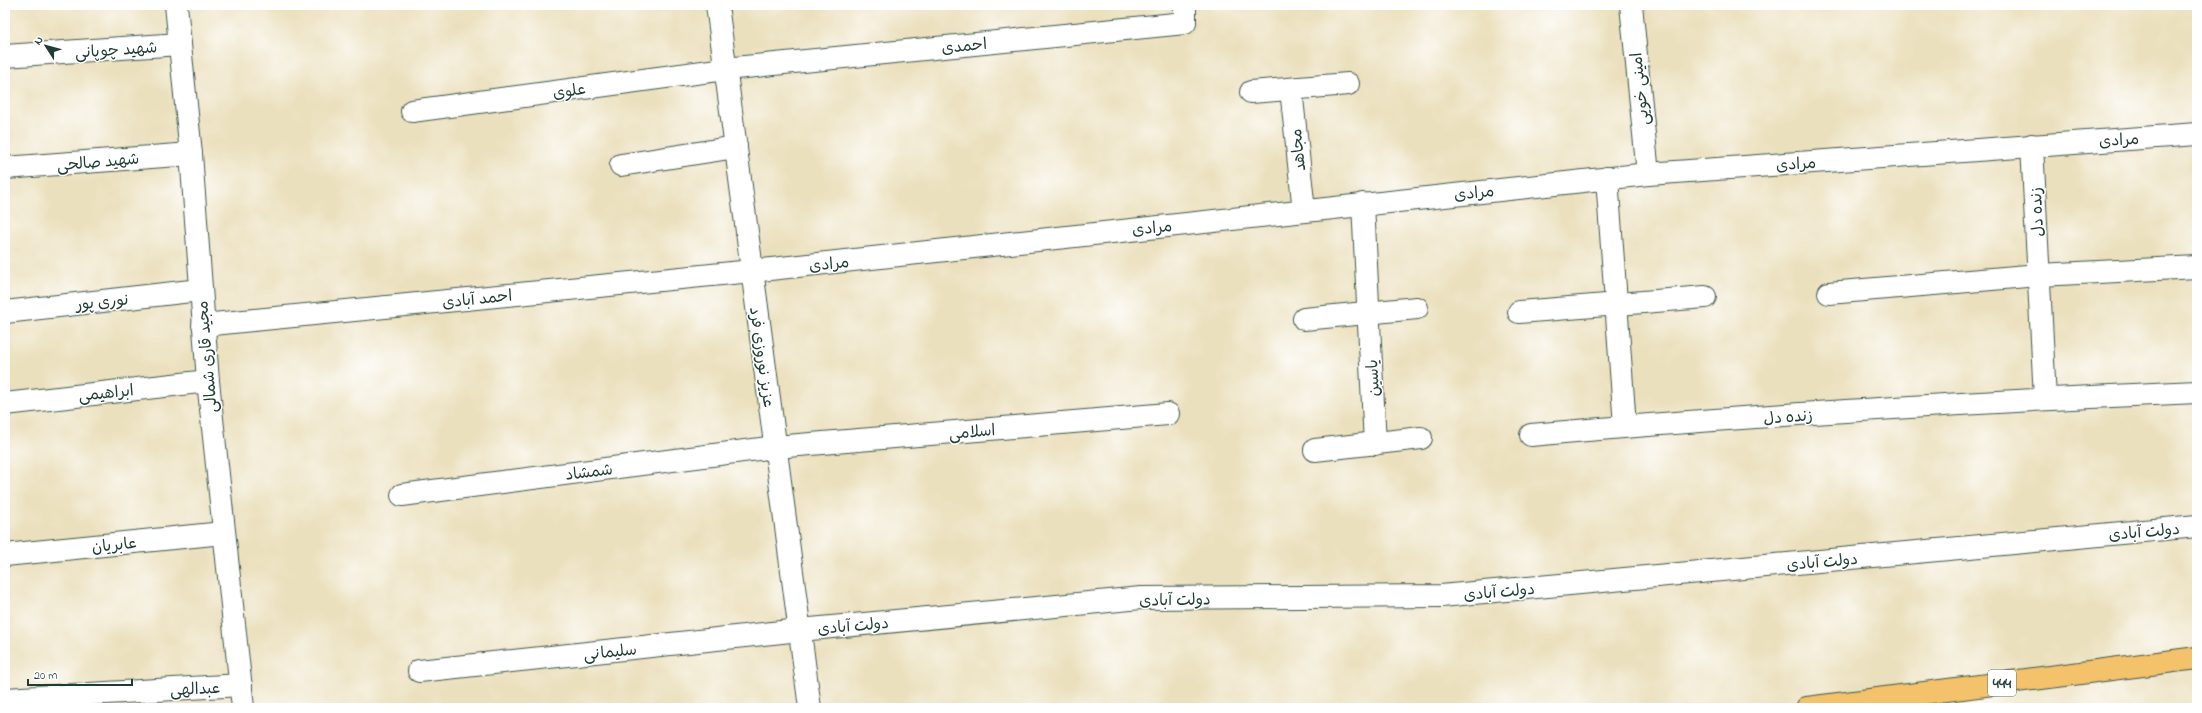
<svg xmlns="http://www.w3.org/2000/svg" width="2202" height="713" viewBox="0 0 2202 713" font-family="'Indie Flower','Playpen Sans Arabic',sans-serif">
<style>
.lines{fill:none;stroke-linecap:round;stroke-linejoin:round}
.minor-casing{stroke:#3e5549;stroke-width:24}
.major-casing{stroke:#3e5549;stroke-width:24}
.minor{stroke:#fff;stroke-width:22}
.major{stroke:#f3c26a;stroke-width:22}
.labels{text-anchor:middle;stroke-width:3;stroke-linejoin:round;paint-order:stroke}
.shield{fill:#fff;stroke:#627771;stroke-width:1}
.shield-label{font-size:15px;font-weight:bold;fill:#1f3d34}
.street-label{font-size:16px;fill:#1f3d34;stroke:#fff}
</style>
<rect width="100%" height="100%" fill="#fff"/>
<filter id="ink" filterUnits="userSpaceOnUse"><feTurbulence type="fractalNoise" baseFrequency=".025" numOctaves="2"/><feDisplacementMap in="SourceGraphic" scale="8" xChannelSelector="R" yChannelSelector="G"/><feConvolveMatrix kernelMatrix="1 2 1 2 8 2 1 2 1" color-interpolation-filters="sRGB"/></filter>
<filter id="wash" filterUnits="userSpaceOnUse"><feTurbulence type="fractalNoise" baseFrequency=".012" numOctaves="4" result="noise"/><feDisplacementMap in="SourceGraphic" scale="16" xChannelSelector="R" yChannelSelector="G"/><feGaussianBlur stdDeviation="0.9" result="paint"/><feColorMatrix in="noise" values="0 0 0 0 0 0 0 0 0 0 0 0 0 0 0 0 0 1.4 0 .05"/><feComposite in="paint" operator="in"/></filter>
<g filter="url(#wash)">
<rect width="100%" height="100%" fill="#ebe0bd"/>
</g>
<g filter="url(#ink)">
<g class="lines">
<defs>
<g id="minor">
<polyline points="176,5 191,154 208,381 243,708"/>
<polyline points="717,5 810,708"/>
<polyline points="1631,5 1648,174"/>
<polyline points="5,56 180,44"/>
<polyline points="1291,89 1304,211"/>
<polyline points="1251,92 1348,84"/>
<polyline points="412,111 725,69 1185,23 1185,5"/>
<polyline points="2032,145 2045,399"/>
<polyline points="621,165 736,147"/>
<polyline points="5,168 191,154"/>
<polyline points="1607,178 1625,426"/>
<polyline points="1363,204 1375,444"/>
<polyline points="1829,293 2039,275 2197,267"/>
<polyline points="5,312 200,290"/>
<polyline points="1519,312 1705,297"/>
<polyline points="1304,319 1417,308"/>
<polyline points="203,325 752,271 1648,174 2197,134"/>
<polyline points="5,404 208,381"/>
<path d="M1531,435C1752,415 1975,402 2197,392"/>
<polyline points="1315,450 1421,438"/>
<polyline points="402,495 775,447 1168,414"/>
<polyline points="5,555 223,533"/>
<polyline points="419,671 800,630 1141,598 1441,596 2197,526"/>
<polyline points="5,699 241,685"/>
</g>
<polyline id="major" points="1807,708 2197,658"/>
</defs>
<use href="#minor" class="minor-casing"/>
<use href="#major" class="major-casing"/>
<use href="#minor" class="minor"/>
<use href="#major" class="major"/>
</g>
</g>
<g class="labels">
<rect class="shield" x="1988" y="670" width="28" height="26" rx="3"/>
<g class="shield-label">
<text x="2002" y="688">444</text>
</g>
<g class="street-label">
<text transform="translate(964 45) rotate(-6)" y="6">احمدی</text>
<text transform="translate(116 49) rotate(-4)" y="6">شهید چوپانی</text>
<text transform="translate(1639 89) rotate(-96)" y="6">امینی خویی</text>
<text transform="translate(569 90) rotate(-8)" y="6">علوی</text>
<text transform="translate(2119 139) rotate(-4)" y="6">مرادی</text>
<text transform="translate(1297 150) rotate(-96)" y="6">مجاهد</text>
<text transform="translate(98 161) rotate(-5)" y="6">شهید صالحی</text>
<text transform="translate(1796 163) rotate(-4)" y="6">مرادی</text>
<text transform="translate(1474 192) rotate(-6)" y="6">مرادی</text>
<text transform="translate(2036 212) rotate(-93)" y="6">زنده دل</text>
<text transform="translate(1152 227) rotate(-6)" y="6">مرادی</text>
<text transform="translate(829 263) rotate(-6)" y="6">مرادی</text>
<text transform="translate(477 298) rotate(-6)" y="6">احمد آبادی</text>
<text transform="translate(102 301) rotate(-6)" y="6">نوری پور</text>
<text transform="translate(206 357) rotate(-95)" y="6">مجید قاری شمالی</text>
<text transform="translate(763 357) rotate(82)" y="6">عزیز نوروزی فرد</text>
<text transform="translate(1372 378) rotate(-93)" y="6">یاسین</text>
<text transform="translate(106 392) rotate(-6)" y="6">ابراهیمی</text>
<text transform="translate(1788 416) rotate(-4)" y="6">زنده دل</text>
<text transform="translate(972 431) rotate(-5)" y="6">اسلامی</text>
<text transform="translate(589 471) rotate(-7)" y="6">شمشاد</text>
<text transform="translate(2144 531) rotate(-5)" y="6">دولت آبادی</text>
<text transform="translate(114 544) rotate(-6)" y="6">عابریان</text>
<text transform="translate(1822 561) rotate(-5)" y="6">دولت آبادی</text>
<text transform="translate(1499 591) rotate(-5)" y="6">دولت آبادی</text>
<text transform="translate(1175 599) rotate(-1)" y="6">دولت آبادی</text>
<text transform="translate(853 625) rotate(-5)" y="6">دولت آبادی</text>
<text transform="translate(610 651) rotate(-6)" y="6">سلیمانی</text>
<text transform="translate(195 688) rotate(-3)" y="6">عبدالهی</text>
</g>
</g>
<rect width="2202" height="713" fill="none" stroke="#fff" stroke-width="20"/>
<g transform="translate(46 46) rotate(306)" stroke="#ffffff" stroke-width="3" paint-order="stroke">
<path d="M0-3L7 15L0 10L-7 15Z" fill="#1f3d34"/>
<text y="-6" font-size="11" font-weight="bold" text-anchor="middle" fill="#1f3d34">N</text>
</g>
<path d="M28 679v6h104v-6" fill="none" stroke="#1f3d34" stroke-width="2"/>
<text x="34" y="679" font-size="12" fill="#1f3d34" stroke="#ffffff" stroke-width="3" paint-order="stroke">20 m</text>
</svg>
